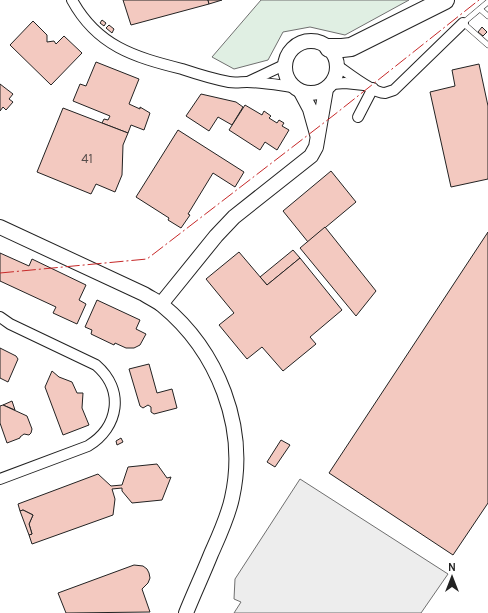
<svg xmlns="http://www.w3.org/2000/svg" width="488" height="613" viewBox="0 0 488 613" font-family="Karla,sans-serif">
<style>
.green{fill:#e0efe3;stroke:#6f6f6f}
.parking{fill:#ededed;stroke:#6f6f6f}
.building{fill:#f3c9c0;stroke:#222}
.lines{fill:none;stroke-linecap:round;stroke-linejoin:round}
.lane-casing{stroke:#222;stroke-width:6}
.street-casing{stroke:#222;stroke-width:12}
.secondary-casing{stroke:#222;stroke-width:16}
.highway-casing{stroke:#222;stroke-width:20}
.lane{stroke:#fff;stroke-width:5}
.street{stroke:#fff;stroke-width:10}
.secondary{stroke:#fff;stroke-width:14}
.highway{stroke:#fff;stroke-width:18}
.power{stroke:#c62828;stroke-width:1;stroke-dasharray:14 3 2 3;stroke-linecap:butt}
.labels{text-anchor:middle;stroke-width:3;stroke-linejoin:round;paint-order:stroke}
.number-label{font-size:13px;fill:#564c4a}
</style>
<rect width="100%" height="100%" fill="#fff"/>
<polygon class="green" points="261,0 409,0 345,35 310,27 283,32 268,60 234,69 212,57"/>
<polygon class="parking" points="300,479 448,574 421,613 234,613 241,602 234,599 235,579"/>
<g class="building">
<polygon points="123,0 208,0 209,4 131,25"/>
<polygon points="208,0 222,0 209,4"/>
<polygon points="102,20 106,23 104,26 100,23"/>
<polygon points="33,21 47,35 47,42 54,41 56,44 64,36 82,53 51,85 10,45"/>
<polygon points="109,25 114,29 112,33 106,28"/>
<polygon points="482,27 487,32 483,36 478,32"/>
<polygon points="96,62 139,79 129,104 140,109 140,107 150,113 144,130 131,125 128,133 102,123 104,119 108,120 110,116 73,101 80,84 86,86"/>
<polygon points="479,64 488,106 488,179 451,187 430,92 455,86 452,70"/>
<polygon points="0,84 13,94 9,99 13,102 6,110 3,107 0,111"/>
<polygon points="201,94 236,102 243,107 232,125 218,117 209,131 186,116"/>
<polygon points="245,105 262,115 264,111 271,116 269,118 277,123 279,120 284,123 282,126 289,130 277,150 265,142 260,150 229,130"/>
<polygon points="63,108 128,133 123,145 122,175 115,192 96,184 91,194 37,172"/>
<polygon points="178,130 244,172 235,187 213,173 188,214 190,215 181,228 168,220 169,218 136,197"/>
<polygon points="331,171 356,202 308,242 283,211"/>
<polygon points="325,227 376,291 356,316 300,248"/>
<polygon points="488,232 488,503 453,555 329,473"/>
<polygon points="293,250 300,258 267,285 260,277"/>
<polygon points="239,252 267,285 300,258 342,310 310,337 316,344 283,371 262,347 247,359 219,325 234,313 206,279"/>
<polygon points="0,253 29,266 32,259 86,285 79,300 86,304 77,324 53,313 56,307 0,281"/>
<polygon points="97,300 140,320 136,329 146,334 140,345 134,348 126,348 115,343 114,345 91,334 92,330 85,327"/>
<polygon points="0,348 16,356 18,359 8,382 0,378"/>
<polygon points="149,364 157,393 172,389 177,408 154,414 151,412 151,407 148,405 143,408 140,406 129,369"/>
<polygon points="52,371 59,377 72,382 77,393 83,393 82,408 89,425 63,435 45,387"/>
<polygon points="12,401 15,410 3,405"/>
<polygon points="3,405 27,416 32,429 31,433 29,435 24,434 20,437 20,438 7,443 0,423 0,406"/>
<polygon points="121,438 123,442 117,445 116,441"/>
<polygon points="281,440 290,445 275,467 267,462"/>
<polygon points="157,464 167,478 171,477 162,500 132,503 122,491 122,488 112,489 115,499 113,515 32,544 29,535 32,534 29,524 33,515 23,510 20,511 18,504 98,474 111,486 122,485 128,467"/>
<polygon points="23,510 33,515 29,524 32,534 29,535 20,511"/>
<polygon points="134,565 143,566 147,569 149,573 150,578 148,583 142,589 150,612 66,613 58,593"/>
</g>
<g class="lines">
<defs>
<g id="lane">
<polyline points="488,2 463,23 488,45"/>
<polyline points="480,9 488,16"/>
</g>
<g id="street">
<path d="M72,0C97,46 134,57 182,69C197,74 213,79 229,82C235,83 241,82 247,82C262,82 278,85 293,87"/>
<path d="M338,66C348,73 373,93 385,93C388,92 391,91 394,90L463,23"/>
<polyline points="248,82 284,65"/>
<polyline points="332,84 345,83 364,85"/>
<polyline points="358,117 373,88"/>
<path d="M0,317L10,324L96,365C125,390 119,427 88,446L0,479"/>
</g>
<g id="secondary">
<circle cx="311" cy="67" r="26"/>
<polyline points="301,92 310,109 317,134"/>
<path d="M0,227L144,294C150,298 157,301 162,305C218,351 248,427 232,498C228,517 219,536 211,554C203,574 194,593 186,613"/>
<polyline points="161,304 216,236 234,217 311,156 316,147 326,89"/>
</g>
<polyline id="highway" points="329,48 342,48 351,47 445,0"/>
</defs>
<use href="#lane" class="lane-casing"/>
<use href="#street" class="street-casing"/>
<use href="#secondary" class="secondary-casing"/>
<use href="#highway" class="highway-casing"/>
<use href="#lane" class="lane"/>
<use href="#street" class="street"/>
<use href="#secondary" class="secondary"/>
<use href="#highway" class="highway"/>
<polyline class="power" points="0,273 147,259 334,115 479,0"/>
</g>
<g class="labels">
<g class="number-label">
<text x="87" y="163">41</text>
</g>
</g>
<g transform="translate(452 577)" stroke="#ffffff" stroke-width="3" paint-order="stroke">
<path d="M0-3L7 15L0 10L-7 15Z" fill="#222222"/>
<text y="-6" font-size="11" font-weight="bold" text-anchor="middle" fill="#222222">N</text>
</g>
</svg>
